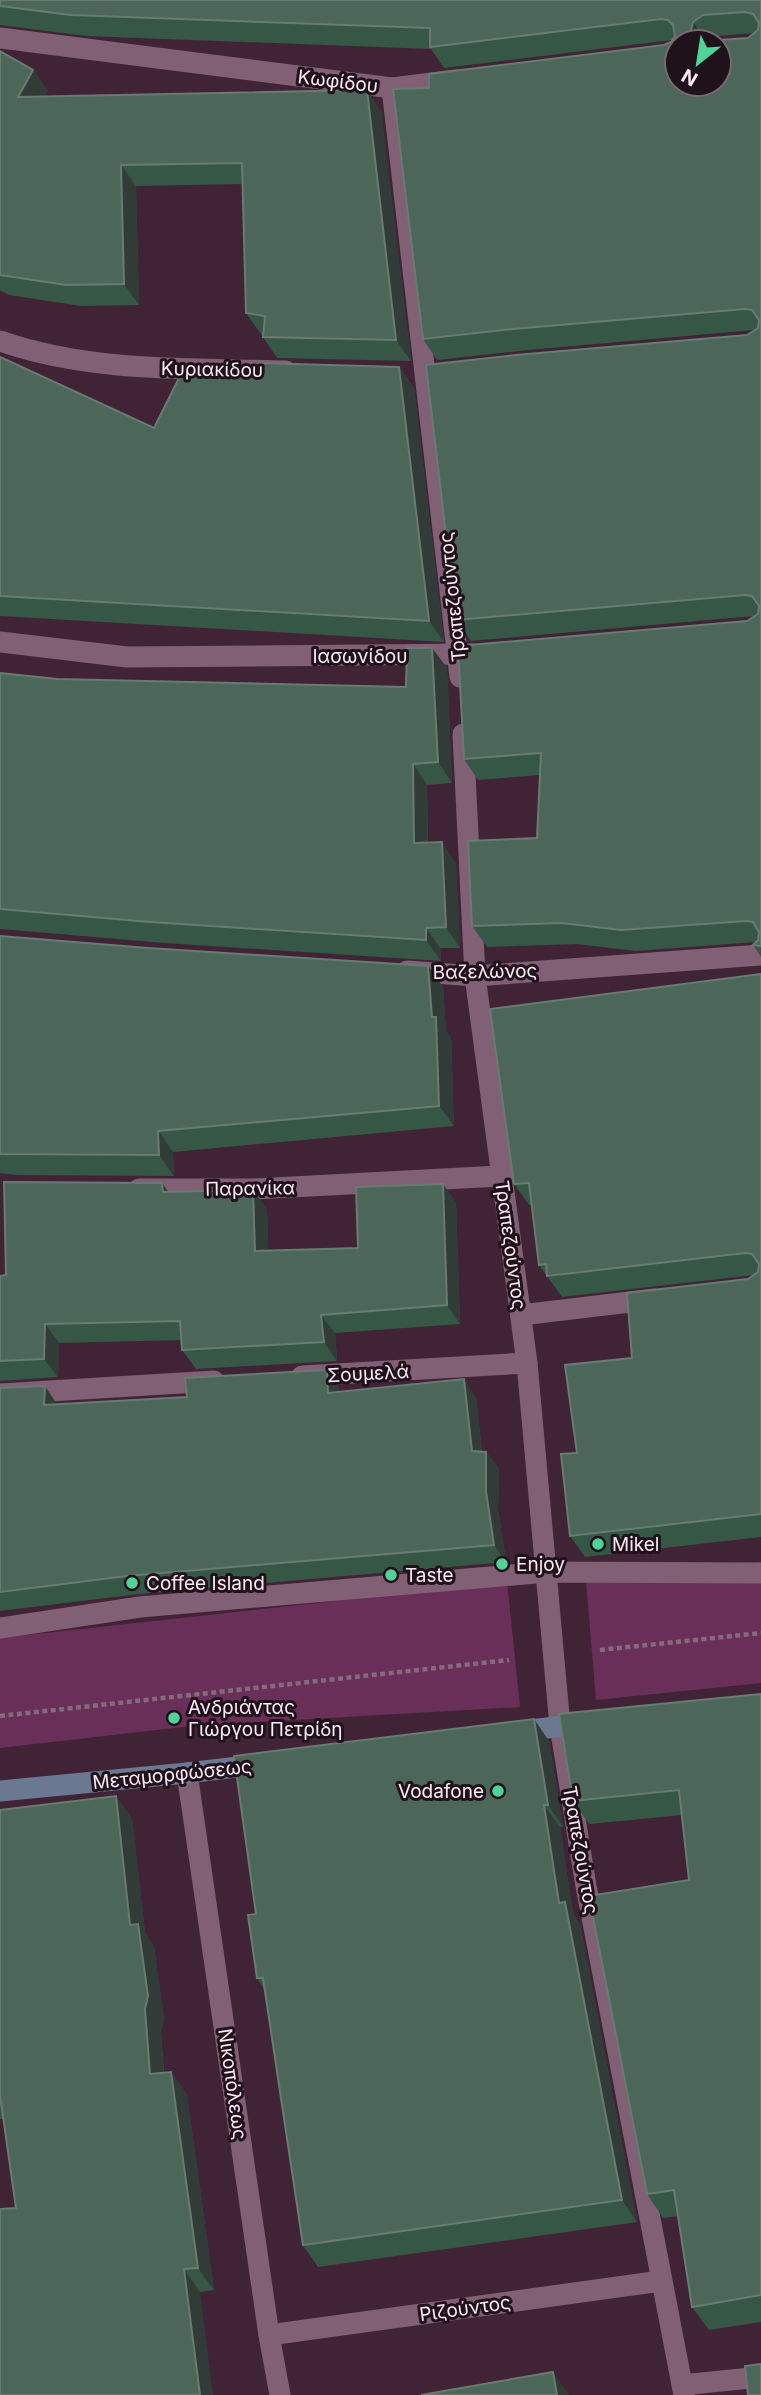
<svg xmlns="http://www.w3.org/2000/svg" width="761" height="2395" viewBox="0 0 761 2395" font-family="Inter,sans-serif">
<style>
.green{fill:#6a2f58}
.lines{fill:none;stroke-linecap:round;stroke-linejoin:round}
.path{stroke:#846b7b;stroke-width:4.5;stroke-dasharray:5 3.5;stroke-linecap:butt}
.pedestrian{stroke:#816075;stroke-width:21}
.minor{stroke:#816075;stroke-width:21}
.secondary{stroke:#6b7891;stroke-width:21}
.wall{fill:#365646;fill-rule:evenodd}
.shaded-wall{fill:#313b38}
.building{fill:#4c6659;stroke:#687b72;stroke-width:2;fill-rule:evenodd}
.poi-dot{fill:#4fd399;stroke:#1f121a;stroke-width:2.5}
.labels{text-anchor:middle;stroke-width:6;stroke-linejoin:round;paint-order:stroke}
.street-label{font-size:19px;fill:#feeaf6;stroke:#1f121a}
.poi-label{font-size:19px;fill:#feeaf6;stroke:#1f121a;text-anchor:start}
</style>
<rect width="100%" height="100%" fill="#402436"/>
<g class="green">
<polygon points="761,1562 761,1683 596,1700 586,1581"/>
<polygon points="507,1582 520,1707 191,1726 0,1748 0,1638"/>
</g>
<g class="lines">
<g class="path">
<polyline points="600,1650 761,1633"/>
<polyline points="0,1716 509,1660"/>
</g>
<polyline class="pedestrian" points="0,1628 140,1607 547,1572 761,1573"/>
<g class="minor">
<polyline points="0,38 392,88 456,80"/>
<polyline points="392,88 460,677"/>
<path d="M0,341C91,373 191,368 286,371"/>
<polyline points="0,642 127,657 473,654"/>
<polyline points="463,734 475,976 527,1363 560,1726 586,1886 684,2395"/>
<polyline points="407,971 475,976 761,955"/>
<polyline points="139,1189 253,1189 500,1176"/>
<polyline points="521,1315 655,1299"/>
<polyline points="302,1376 527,1363"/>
<polyline points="0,1394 214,1381"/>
<polyline points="187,1773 269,2335 280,2395"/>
<polyline points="269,2335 661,2281"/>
<polyline points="682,2385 761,2377"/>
</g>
<g class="secondary">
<polyline points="513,1732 589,1723"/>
<polyline points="0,1791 187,1773 262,1764"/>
</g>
</g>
<g class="wall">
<path d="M0,0H761V946L756,942L636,951L577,944L487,947L472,926L537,838L540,775L478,780L464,759L747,621L754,616L471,641L456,620L747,335L754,330L528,350L437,360L423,339L429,88L664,45L672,40L444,68L431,49L86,36L0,25ZM754,33L748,38L711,41L717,36Z"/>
<polygon points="0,51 33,70 48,91 45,96 381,111 411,361 277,358 263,337 263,334 261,334 246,313 242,184 136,186 139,305 81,306 9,295 0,290"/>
<polygon points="0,357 154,428 257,378 399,367 414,388 444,642 0,616"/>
<polygon points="432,648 447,668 452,783 427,785 428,843 456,863 460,948 440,948 441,961 165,943 0,929 0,673 57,679 406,687"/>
<polygon points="0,936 148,948 428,966 443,987 446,1031 451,1038 454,1126 173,1152 174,1176 17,1175 0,1173"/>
<polygon points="753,945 761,946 761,957"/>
<polygon points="761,974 761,1537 585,1557 570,1536 577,1453 632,1358 754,1275 562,1297 539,1265 532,1205 529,1205 514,1184"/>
<polygon points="443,1184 456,1203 460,1324 335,1333 337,1361 196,1369 182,1350 182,1340 59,1343 58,1377 0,1381 0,1276 6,1275 169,1192 267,1209 268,1250 358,1248"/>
<polygon points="339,1387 339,1392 476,1397 482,1452 486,1452 499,1469 498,1509 506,1562 139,1594 0,1611 0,1388 57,1404 187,1397"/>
<polygon points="761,1694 761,2322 709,2330 692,2307 678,2216 663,2218 647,2194 689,1880 682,1815 589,1824 573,1801"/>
<polygon points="549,1741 563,1827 560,1827 573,1914 580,1924 637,2222 318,2267 303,2245 264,1989 257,1978 256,1914"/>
<polygon points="0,1810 132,1818 145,1933 154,1947 164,2019 161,2032 164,2073 171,2072 187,2095 214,2290 200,2292 16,2208 3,2119 0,2119"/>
</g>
<g class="shaded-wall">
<polygon points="693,22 707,42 700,42 691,30"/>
<polygon points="33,70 48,91 33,118 18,97"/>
<polygon points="367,90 381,111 411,361 396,340"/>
<polygon points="121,165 136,186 139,305 124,284"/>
<polygon points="399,367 414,388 444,642 429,621"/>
<polygon points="432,648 447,668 452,783 438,762"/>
<polygon points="413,764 427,785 428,864 414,843"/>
<polygon points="442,842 456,863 460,948 446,927"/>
<polygon points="426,928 440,948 441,961 426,940"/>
<polygon points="428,966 443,987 446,1031 451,1038 454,1126 439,1106"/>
<polygon points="158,1131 173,1152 174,1176 159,1155"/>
<polygon points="162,1183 176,1202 163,1192"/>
<polygon points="443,1184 456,1203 460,1324 447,1305"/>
<polygon points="253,1190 267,1209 269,1270 255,1251"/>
<polygon points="321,1315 335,1333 337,1361 324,1342"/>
<polygon points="45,1324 59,1343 58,1377 44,1359"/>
<polygon points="327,1370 339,1387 341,1410 328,1393"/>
<polygon points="464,1379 476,1397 484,1469 472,1451"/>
<polygon points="45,1386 57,1404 44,1405"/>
<polygon points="486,1452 499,1469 498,1509 506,1562 494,1545 486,1491"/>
<polygon points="534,1719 549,1741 563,1827 548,1805"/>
<polygon points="116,1796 132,1818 145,1933 154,1947 164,2019 161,2032 165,2097 150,2074 145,2009 130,1925"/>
<polygon points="544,1805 560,1827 573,1914 580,1924 637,2222 622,2200 559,1903"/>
<polygon points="171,2072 187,2095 214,2290 198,2268"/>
<polygon points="184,2269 200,2292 213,2395 200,2395"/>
<polygon points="553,2372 569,2395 557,2395"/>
</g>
<g class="building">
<path d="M0,0H761V946L753,945L758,940L759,932L753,922L746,921L621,930L562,923L472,926L468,841L537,838L541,753L464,759L458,646L747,621L758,614L759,606L752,596L745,595L456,620L426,365L516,355L747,335L758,328L759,320L752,310L745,309L513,329L423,339L393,89L429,88V74L664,45L671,42L675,36L673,25L668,20L661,19L430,47V28L71,15L0,6ZM745,12L753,14L759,23L758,30L748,38L704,41L698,39L691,30L693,22L703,15ZM677,42H719V84H677Z"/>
<polygon points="0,51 33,70 18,97 367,90 396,340 263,337 265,316 246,313 242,163 121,165 124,284 66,285 0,275"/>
<polygon points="0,357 154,428 183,370 257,378 259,363 399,367 429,621 0,596"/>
<polygon points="407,648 432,648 438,762 413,764 414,843 442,842 446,927 426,928 426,940 150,922 0,909 0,673 57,679 406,687"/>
<polygon points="0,936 148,948 428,966 432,1017 436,1017 439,1106 158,1131 159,1155 0,1154"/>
<polygon points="761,974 761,1514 570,1536 561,1454 577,1453 565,1365 632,1358 627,1293 748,1279 758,1272 759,1264 752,1254 745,1253 547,1276 546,1264 539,1265 529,1183 514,1184 490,1009"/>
<polygon points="4,1182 162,1183 163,1192 253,1190 255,1251 358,1248 356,1187 443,1184 447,1305 321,1315 324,1342 182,1350 180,1321 45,1324 44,1359 0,1361 0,1276 6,1275"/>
<polygon points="327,1370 328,1393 464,1379 472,1451 486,1452 486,1491 494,1545 127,1576 0,1592 0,1388 45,1386 44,1405 187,1397 185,1378"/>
<polygon points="761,1694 761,2295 692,2307 674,2190 647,2194 589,1896 689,1880 679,1790 573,1801 559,1714"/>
<polygon points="534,1719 548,1805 544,1805 559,1903 565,1902 622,2200 303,2245 263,1978 257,1978 248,1915 256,1914 234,1756"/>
<polygon points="116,1796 130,1925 138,1924 148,1996 145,2009 150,2074 171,2072 198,2268 184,2269 200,2395 0,2395 0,2209 16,2208 0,2095 0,1810"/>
<polygon points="761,2364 761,2395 748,2395 745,2366"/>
<polygon points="553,2372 557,2395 421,2395"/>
</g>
<g class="poi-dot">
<circle cx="598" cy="1544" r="7"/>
<circle cx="502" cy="1564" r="7"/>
<circle cx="391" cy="1575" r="7"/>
<circle cx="132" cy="1583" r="7"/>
<circle cx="174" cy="1718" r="7"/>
<circle cx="498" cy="1791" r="7"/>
</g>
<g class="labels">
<g class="street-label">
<text transform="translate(338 81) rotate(7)" y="7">Κωφίδου</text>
<text transform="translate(212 369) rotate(1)" y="7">Κυριακίδου</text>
<text transform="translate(452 597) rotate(-96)" y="7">Τραπεζούντος</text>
<text x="360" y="663">Ιασωνίδου</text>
<text transform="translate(485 971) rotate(-1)" y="7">Βαζελώνος</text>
<text transform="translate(250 1188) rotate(-1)" y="7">Παρανίκα</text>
<text transform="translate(511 1245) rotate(82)" y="7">Τραπεζούντος</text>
<text transform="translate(368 1373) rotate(-3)" y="7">Σουμελά</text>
<text transform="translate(172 1774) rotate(-6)" y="7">Μεταμορφώσεως</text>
<text transform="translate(581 1850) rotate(80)" y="7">Τραπεζούντος</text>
<text transform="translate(233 2084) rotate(82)" y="7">Νικοπόλεως</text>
<text transform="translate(465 2308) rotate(-8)" y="7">Ριζούντος</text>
</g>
<g class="poi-label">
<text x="612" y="1551">Mikel</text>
<text x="516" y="1571">Enjoy</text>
<text x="405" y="1582">Taste</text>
<text x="146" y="1590">Coffee Island</text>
<text x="188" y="1714">Ανδριάντας<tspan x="188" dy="22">Γιώργου Πετρίδη</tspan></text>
<text x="484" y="1798" text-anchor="end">Vodafone</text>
</g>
</g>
<g transform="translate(698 63) rotate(210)"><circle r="33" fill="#1f121a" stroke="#786872" stroke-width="2"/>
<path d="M0-5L12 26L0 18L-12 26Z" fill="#4fd399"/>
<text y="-10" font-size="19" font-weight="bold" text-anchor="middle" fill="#feeaf6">N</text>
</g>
</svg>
